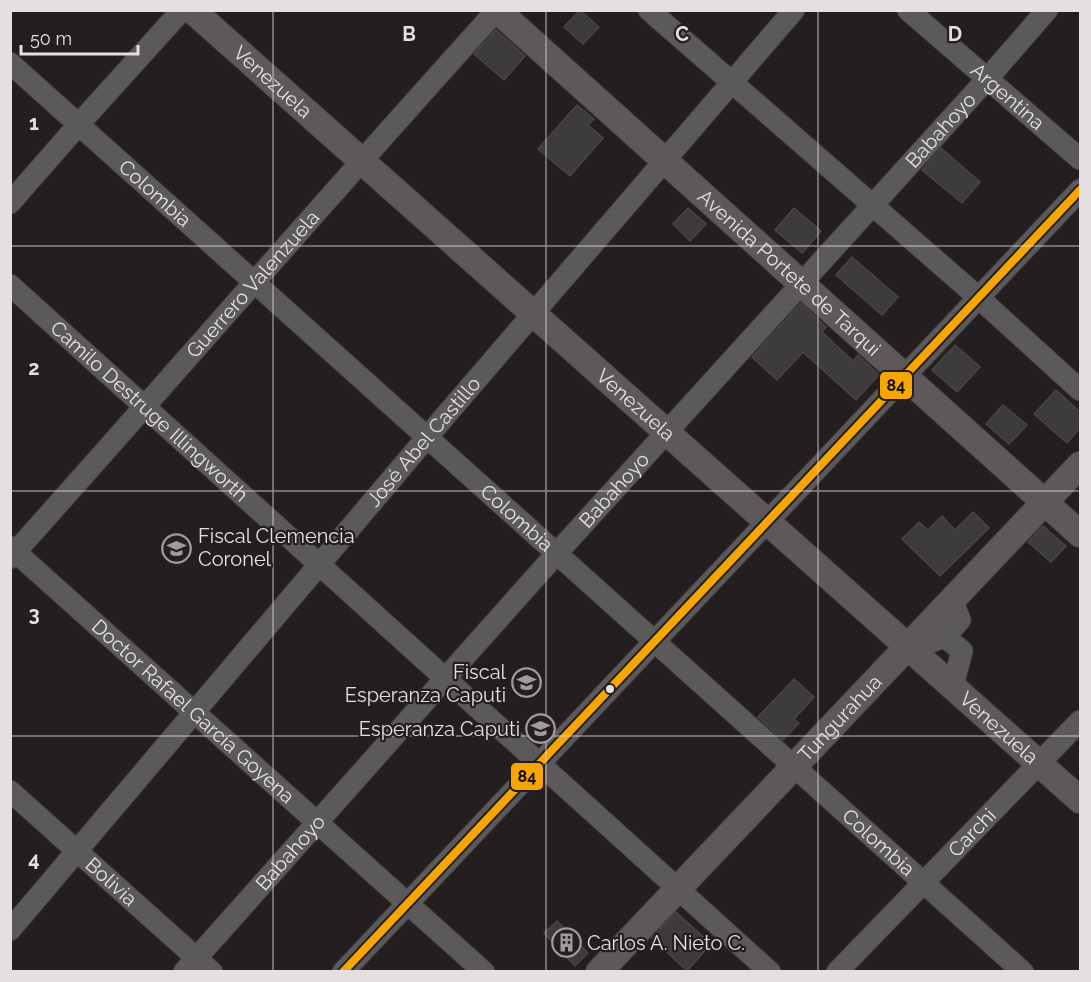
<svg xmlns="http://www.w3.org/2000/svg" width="1091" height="982" viewBox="0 0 1091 982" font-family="Raleway,sans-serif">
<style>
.building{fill:#3e3b3c;stroke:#494547;stroke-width:1.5}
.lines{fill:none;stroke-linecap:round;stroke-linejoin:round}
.minor-casing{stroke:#3f3c3d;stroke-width:23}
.major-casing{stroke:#3f3c3d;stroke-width:28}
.minor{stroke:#5c595a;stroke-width:21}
.major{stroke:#5e585b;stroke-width:26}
.bus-1-casing{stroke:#241e20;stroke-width:12}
.bus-1{stroke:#f7a600;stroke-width:8}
.grid{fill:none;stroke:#e4e0e2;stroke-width:1.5;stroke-opacity:0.55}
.bus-dot{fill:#e4e0e2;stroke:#241e20;stroke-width:2}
.labels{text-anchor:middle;stroke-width:4.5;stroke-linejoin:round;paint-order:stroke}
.street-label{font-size:20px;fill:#e4e0e2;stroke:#241e20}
.poi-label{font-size:20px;fill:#e4e0e2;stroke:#241e20;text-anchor:start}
.grid-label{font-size:20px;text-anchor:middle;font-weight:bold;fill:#e4e0e2;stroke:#241e20;stroke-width:4.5;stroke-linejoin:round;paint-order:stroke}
.line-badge{stroke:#241e20;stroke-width:2}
.pale-badge-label{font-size:16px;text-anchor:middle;font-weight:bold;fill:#111}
</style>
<rect width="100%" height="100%" fill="#231f21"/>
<g class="building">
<polygon points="580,10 599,27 583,44 564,27"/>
<polygon points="496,30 525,56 504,80 474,54"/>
<polygon points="577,105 594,119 588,125 603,138 570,176 538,149"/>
<polygon points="941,148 980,182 962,203 922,170"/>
<polygon points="688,208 706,224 690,241 673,224"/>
<polygon points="794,208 821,231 802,253 775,230"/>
<polygon points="852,257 898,297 882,315 836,275"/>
<polygon points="801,303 826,327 822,332 853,361 858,355 879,375 856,400 803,352 777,380 752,357"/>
<polygon points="955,345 980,367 957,392 932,370"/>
<polygon points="1056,390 1080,412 1080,428 1067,443 1034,414"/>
<polygon points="1003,405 1027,425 1009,444 986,424"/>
<polygon points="973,512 989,528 940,576 902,539 919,522 928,530 942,516 955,530"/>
<polygon points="1043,526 1066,546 1051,562 1028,542"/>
<polygon points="794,679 814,697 794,719 799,723 783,740 758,717"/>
<polygon points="676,912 711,944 687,971 652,938"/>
<polygon points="557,921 588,953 575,966 544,933"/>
</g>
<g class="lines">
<defs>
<g id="minor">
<polyline points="649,10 979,298 1080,390"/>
<path id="s1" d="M908,10L1080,159"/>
<path id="s2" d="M10,63L1023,972"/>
<polyline points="10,203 79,124 182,10"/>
<path id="s3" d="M10,285L770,972"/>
<path id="s4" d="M10,547L484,972"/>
<path id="s5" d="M10,558C173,376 333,191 497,10"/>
<polyline points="932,634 945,637 960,620 952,600"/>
<polyline points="911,649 945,637 962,651 953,686"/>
<path id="s6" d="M10,791L212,972"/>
<path id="s7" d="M10,930L428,436L794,10"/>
<path id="s8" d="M184,972L557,553L988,78L1047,10"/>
<polyline points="343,972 1080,190"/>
<path id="s9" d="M837,972L1080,721"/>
</g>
<g id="major">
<path id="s10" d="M192,10L1080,800"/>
<path id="s11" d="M497,10L1080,534"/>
<path id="s12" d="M599,972L1080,465"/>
</g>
</defs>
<use href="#minor" class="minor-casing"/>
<use href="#major" class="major-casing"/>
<use href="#minor" class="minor"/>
<use href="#major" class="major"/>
<defs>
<polyline id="bus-1" points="343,972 1080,190"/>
</defs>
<use href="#bus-1" class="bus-1-casing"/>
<use href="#bus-1" class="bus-1"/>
</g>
<path class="grid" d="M273,10V972M546,10V972M818,10V972M10,246H1080M10,491H1080M10,736H1080"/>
<defs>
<symbol id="school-ring" viewBox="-11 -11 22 22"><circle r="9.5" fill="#241e20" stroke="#a09c9e" stroke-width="1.5"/><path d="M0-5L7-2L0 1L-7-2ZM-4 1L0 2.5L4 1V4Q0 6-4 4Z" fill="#a09c9e"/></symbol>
<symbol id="building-ring" viewBox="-11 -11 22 22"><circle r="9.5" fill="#241e20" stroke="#a09c9e" stroke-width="1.5"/><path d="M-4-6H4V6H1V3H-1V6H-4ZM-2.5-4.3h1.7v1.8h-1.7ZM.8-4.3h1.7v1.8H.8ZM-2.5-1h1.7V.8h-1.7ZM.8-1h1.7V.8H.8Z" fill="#a09c9e"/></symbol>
</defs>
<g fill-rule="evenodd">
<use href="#school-ring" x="160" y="532" width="33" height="33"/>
<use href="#school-ring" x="510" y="666" width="33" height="33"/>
<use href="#school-ring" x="524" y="712" width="33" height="33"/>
<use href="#building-ring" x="550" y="926" width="33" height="33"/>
</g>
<circle class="bus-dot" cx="610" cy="689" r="5"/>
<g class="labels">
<g class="street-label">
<text dy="7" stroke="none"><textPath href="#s10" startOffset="108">Venezuela</textPath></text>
<text dy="7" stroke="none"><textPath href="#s1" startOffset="132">Argentina</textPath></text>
<text dy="7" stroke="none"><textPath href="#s8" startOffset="1132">Babahoyo</textPath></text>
<text dy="7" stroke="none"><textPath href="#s2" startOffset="195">Colombia</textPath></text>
<text dy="7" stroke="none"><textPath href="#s11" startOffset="393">Avenida Portete de Tarqui</textPath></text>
<text dy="7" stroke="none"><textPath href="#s5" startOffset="366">Guerrero Valenzuela</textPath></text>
<text dy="7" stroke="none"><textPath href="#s10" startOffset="594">Venezuela</textPath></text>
<text dy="7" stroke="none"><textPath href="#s3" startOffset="188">Camilo Destruge Illingworth</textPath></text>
<text dy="7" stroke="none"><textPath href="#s7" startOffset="640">José Abel Castillo</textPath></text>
<text dy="7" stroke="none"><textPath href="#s8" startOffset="646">Babahoyo</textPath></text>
<text dy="7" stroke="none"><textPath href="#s2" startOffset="681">Colombia</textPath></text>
<text dy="7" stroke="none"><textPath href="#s4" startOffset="246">Doctor Rafael García Goyena</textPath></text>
<text dy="7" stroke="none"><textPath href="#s12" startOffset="350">Tungurahua</textPath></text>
<text dy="7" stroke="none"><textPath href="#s10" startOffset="1080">Venezuela</textPath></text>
<text dy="7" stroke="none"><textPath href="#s9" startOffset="194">Carchi</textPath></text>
<text dy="7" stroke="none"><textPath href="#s2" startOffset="1167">Colombia</textPath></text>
<text dy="7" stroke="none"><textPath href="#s8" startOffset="160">Babahoyo</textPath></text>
<text dy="7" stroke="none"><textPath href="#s6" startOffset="136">Bolivia</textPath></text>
</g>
<g class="poi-label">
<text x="198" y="543">Fiscal Clemencia<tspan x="198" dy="23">Coronel</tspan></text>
<text x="506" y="679" text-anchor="end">Fiscal<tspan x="506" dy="23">Esperanza Caputi</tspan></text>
<text x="520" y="736" text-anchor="end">Esperanza Caputi</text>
<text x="587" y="950">Carlos A. Nieto C.</text>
</g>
</g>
<g class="grid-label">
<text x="409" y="41">B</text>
<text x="682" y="41">C</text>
<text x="955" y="41">D</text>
<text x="34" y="130">1</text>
<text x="34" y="375">2</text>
<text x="34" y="621">3</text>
<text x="34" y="866">4</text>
</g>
<g class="line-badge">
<rect x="879" y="371" width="34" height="29" rx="6" fill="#f7a600"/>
<rect x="510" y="762" width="34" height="29" rx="6" fill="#f7a600"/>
</g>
<g class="pale-badge-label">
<text x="896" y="391">84</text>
<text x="527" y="782">84</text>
</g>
<rect width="1091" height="982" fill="none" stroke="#e4e0e2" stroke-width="24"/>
<path d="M21 45v9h117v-9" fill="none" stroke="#e4e0e2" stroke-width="3"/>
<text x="30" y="45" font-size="18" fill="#e4e0e2" stroke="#241e20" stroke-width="4.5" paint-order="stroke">50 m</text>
</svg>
